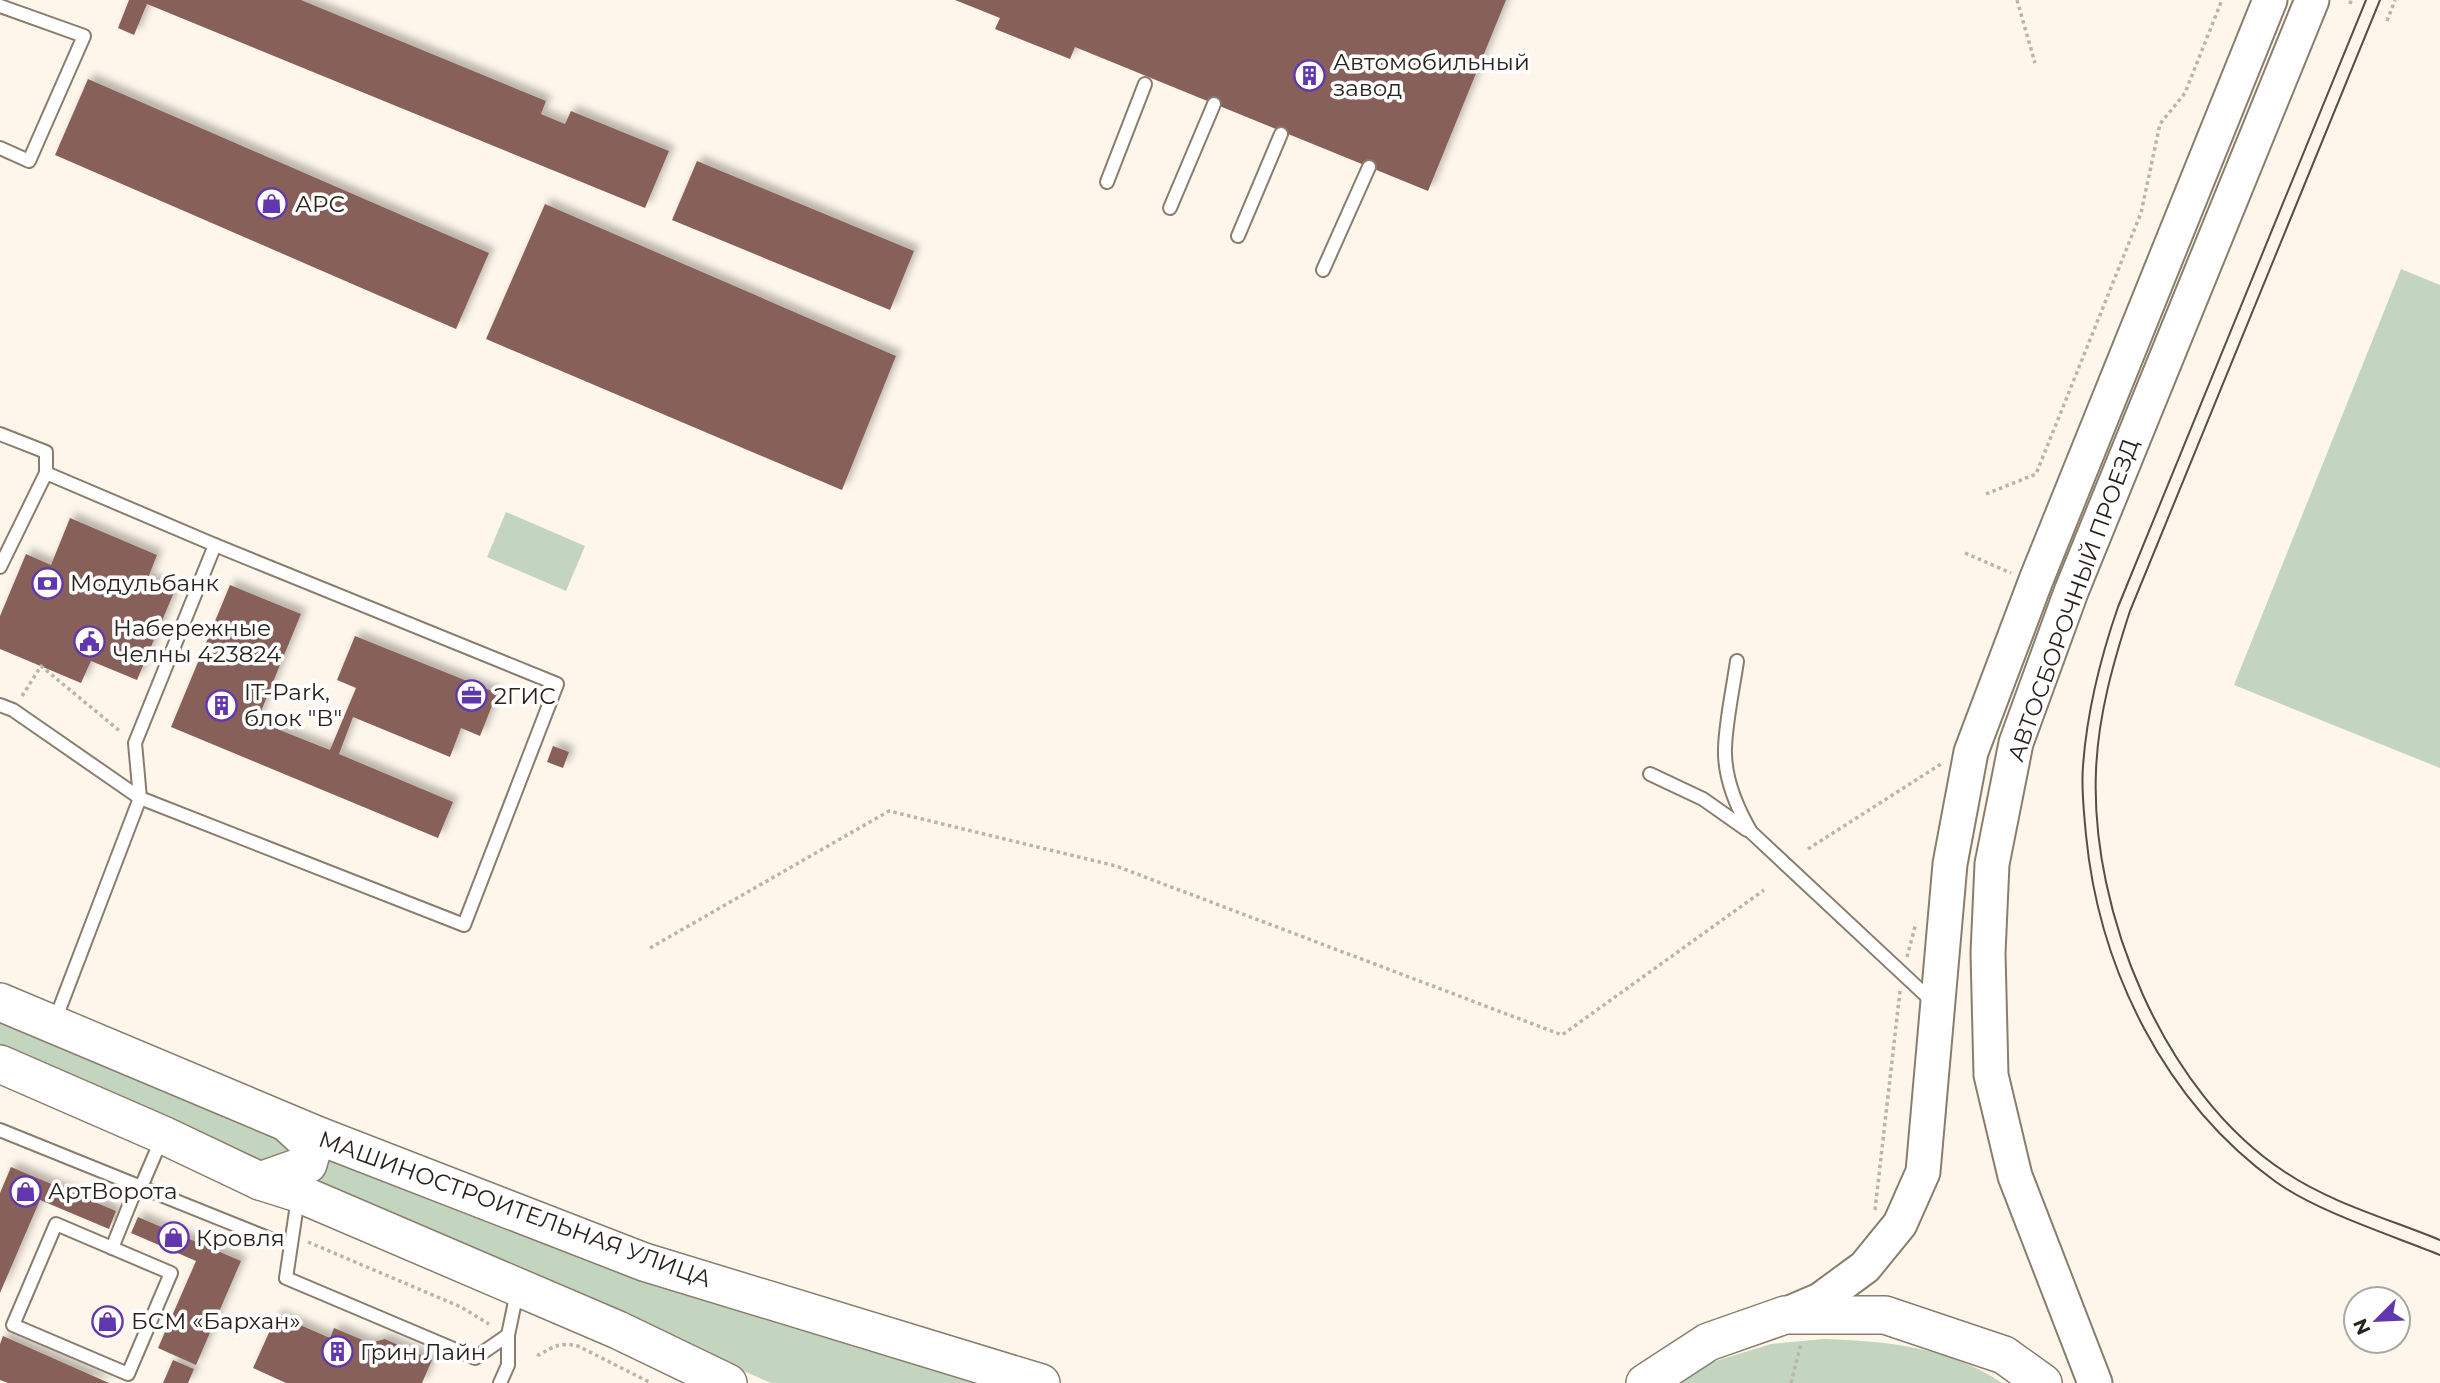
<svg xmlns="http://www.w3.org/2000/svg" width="2440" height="1383" viewBox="0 0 2440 1383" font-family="Montserrat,sans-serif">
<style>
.green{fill:#c3d5be}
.building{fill:#88615a;filter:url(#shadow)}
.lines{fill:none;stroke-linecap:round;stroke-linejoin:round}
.lane-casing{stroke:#897d6d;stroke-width:16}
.secondary-casing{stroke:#897d6d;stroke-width:37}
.primary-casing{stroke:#897d6d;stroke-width:40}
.path{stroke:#bbb4ab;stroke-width:3.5;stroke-dasharray:3.5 3.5;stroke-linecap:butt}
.lane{stroke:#fff;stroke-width:12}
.secondary{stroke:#fff;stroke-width:33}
.primary{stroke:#fff;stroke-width:37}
.tram{stroke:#544f47;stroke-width:2}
.labels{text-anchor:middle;stroke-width:7;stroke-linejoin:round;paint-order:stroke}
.poi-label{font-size:23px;fill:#27221b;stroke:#fff;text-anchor:start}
.street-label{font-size:23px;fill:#27221b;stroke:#fff}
</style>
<defs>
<filter id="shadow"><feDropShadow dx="5.5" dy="-5.5" stdDeviation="3.5" flood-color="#0004"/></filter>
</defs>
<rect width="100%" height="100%" fill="#fef6eb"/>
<g class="green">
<polygon points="2401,269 2440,285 2440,768 2234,685"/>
<polygon points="506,512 585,546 566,591 487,557"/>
<polygon points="0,1022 289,1137 294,1152 273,1166 0,1057"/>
<polygon points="328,1158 395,1182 498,1225 638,1275 998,1383 771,1383 317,1185"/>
<path d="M1824,1339C1887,1341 1948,1347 2002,1383H1668L1676,1377L1719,1360L1771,1344Z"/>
</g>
<g class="building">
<polygon points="129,0 301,0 546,101 541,114 565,124 571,111 669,151 645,208 147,4 134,35 118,28"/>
<polygon points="955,0 1506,0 1428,191 1075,47 1070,59 995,29 1000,18"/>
<polygon points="88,79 489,253 456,329 55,155"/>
<polygon points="697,161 914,251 890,310 672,220"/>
<polygon points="545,204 896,356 842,490 486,339"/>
<polygon points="70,518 157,555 148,578 175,590 137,680 91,661 81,683 0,649 0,616 26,554 51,565"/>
<polygon points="230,585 301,614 257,721 330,750 356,688 337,680 355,636 497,693 480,736 461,728 450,757 353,717 339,754 453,802 438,838 171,727"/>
<polygon points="553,746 569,752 563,768 547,762"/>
<polygon points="11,1167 116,1211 109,1229 40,1200 0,1293 0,1193"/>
<polygon points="138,1217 241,1261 196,1365 158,1348 196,1261 131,1233"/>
<polygon points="277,1315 330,1338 334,1328 370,1343 385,1339 432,1360 422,1383 286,1383 253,1368"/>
<polygon points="3,1336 109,1383 8,1383 0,1380 0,1344"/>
<polygon points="173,1360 194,1369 188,1383 163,1383"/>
</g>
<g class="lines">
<defs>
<g id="lane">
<polyline points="0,6 84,36 29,161 0,148"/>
<polyline points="1107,182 1145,84"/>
<polyline points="1170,208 1214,104"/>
<polyline points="1238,236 1281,134"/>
<polyline points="1323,270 1369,167"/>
<polyline points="0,434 46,452 46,473"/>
<polyline points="0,567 46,473 215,545 557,684 464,925 140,798 13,710 0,705"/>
<path d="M1737,661C1733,689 1726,720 1725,748C1724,777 1737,808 1751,832L1933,1002"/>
<polyline points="1650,774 1703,799 1747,830"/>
<polyline points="54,1023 140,798 135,743 215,545"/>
<polyline points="0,1130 141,1187 162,1138"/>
<polyline points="141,1187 273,1240"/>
<polyline points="298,1198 286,1278 475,1358 508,1335 517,1292"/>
<polygon points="56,1224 171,1273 128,1374 13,1325"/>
<polyline points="112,1248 137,1186"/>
<polyline points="500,1383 508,1365 508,1335"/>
</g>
<g id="secondary">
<polyline points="1785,1315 1820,1300 1865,1267 1900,1224 1923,1172 1950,864 1971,752 2036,580 2270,0"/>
<polyline points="2095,1383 2015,1176 1991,1075 1988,953 1992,864 2016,743 2071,592 2312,0"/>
</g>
<g id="primary">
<polyline points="0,1002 319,1136 644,1262 1041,1383"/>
<polyline points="0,1064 163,1135 260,1181 298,1193 618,1330 728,1383"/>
<polyline points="260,1181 308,1164 313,1147 287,1123"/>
<polyline points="1645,1383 1708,1342 1785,1315 1885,1315 2004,1355 2043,1383"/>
</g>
</defs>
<use href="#lane" class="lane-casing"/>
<use href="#secondary" class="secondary-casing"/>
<use href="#primary" class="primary-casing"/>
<g class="path">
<polyline points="2017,0 2035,63"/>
<polyline points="2350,4 2351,0"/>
<polyline points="2387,21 2395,0"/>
<polyline points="1986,494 2036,474 2141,213 2160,124 2185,93 2222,0"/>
<polyline points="1965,553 2011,573"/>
<polyline points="22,696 41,666 121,732"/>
<polyline points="1808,849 1941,764"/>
<polyline points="650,948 889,811 1116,866 1562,1035 1764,890"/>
<polyline points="1907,957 1916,923"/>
<polyline points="1875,1210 1900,991"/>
<polyline points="308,1242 461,1307 489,1324"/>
<path d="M537,1354L539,1355C554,1346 561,1342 578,1346L651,1383"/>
<polyline points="1791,1383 1801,1344"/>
</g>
<use href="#lane" class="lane"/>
<use href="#secondary" class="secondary"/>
<use href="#primary" class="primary"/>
<g class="tram">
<path d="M2366,0L2118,607C2100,659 2087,711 2083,766C2081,789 2084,812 2086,835C2099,969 2165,1102 2276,1182C2318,1212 2391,1235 2440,1255"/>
<path d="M2380,0L2130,611C2113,663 2098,716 2096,771C2090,912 2164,1093 2285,1172C2331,1203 2389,1219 2440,1240"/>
</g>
</g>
<defs>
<symbol id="building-ring" viewBox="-11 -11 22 22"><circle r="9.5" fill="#fff" stroke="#6137af" stroke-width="1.5"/><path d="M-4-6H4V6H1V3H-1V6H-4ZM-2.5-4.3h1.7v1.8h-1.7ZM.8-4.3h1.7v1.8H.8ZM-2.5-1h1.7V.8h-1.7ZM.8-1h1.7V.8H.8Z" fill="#6137af"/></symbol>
<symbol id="shop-ring" viewBox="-11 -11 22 22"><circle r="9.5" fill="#fff" stroke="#6137af" stroke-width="1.5"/><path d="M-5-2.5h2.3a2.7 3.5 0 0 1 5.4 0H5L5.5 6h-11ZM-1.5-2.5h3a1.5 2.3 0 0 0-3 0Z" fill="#6137af"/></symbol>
<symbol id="bank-ring" viewBox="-11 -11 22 22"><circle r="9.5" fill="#fff" stroke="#6137af" stroke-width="1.5"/><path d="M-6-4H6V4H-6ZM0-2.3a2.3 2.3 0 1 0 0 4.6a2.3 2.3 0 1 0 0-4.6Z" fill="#6137af"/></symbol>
<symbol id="civic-ring" viewBox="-11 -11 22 22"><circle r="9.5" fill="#fff" stroke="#6137af" stroke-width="1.5"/><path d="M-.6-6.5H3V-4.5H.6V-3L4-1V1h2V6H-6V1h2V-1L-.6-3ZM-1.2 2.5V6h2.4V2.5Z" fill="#6137af"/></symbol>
<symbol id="office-ring" viewBox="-11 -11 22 22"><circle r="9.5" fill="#fff" stroke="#6137af" stroke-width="1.5"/><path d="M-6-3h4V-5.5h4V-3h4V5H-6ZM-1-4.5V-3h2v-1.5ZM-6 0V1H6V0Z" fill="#6137af"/></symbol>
</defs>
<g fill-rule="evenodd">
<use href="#building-ring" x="1292" y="58" width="35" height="35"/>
<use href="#shop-ring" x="254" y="186" width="35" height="35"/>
<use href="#bank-ring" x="30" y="566" width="35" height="35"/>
<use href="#civic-ring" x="72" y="624" width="35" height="35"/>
<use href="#office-ring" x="454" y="678" width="35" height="35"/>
<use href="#building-ring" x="204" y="688" width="35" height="35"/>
<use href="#shop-ring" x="8" y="1174" width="35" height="35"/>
<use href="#shop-ring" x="156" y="1220" width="35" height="35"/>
<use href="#shop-ring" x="90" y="1304" width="35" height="35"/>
<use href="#building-ring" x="320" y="1334" width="35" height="35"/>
</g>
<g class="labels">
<g class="poi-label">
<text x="1333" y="70">Автомобильный<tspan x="1333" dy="26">завод</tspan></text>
<text x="295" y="212">АРС</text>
<text x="70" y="591">Модульбанк</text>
<text x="113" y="636">Набережные<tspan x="113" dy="26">Челны 423824</tspan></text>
<text x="244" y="700">IT-Park,<tspan x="244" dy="26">блок "В"</tspan></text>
<text x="494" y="704">2ГИС</text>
<text x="48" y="1199">АртВорота</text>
<text x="196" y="1246">Кровля</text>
<text x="131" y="1329">БСМ «Бархан»</text>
<text x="360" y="1360">Грин Лайн</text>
</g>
<g class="street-label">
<text transform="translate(2073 600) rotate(-70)" y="8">АВТОСБОРОЧНЫЙ ПРОЕЗД</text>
<text transform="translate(515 1209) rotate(20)" y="8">МАШИНОСТРОИТЕЛЬНАЯ УЛИЦА</text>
</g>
</g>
<g transform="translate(2377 1320) rotate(246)"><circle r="33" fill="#ffffff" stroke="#a9a7a4" stroke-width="2"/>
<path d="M0-5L12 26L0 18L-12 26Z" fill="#6137af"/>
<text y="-10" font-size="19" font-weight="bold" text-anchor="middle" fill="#27221b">N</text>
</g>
</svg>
